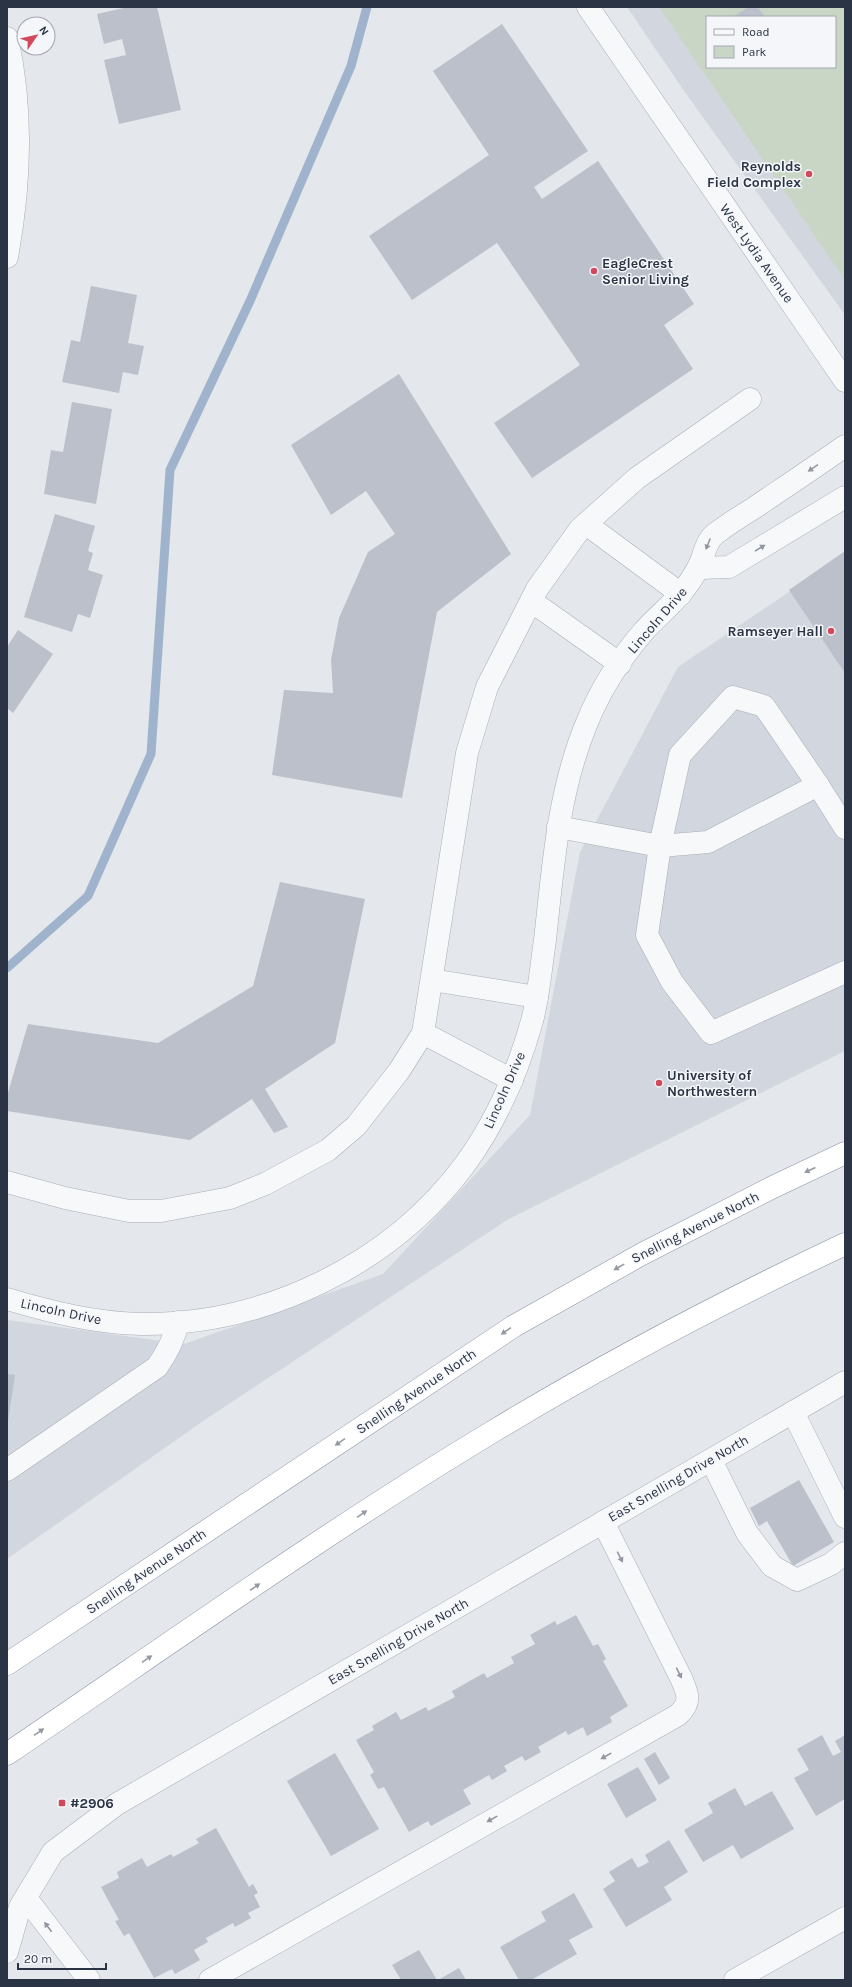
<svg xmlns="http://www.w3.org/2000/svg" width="852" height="1987" viewBox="0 0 852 1987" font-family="Karla,sans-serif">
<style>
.built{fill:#d2d6de;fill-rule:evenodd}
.green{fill:#c9d6c5;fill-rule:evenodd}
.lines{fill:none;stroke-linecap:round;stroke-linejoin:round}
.stream{stroke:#9fb4cc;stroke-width:9}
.building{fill:#bbc0ca}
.minor-casing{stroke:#a9aeb7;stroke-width:23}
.highway-casing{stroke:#8b94a3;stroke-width:23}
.minor{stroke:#f7f8fa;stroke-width:22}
.highway{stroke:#fff;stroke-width:22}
.oneway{fill:#9196a0}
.oneway2{fill:#959aa2}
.poi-dot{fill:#d1495b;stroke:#f4f6f9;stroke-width:1.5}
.labels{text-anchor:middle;stroke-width:3;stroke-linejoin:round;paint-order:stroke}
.poi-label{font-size:14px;font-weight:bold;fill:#2b3445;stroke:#f4f6f9;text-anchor:start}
.street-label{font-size:14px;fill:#2b3445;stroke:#f4f6f9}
</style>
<rect width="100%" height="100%" fill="#e4e7ec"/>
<g class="built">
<path d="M627,7H845V315L682,88ZM707,17H835V67H707Z"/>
<polygon points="845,554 845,1051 507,1220 206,1419 7,1559 7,1320 184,1344 383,1274 530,1115 580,852 678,667"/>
</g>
<path class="green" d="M659,7H845V280ZM707,17H835V67H707Z"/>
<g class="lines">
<polyline class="stream" points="7,968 88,896 151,754 170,470 250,301 351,66 367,7"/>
</g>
<g class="building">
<polygon points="128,7 157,7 181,110 119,124 104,60 126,55 122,39 104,44 97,14"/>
<polygon points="748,7 758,7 765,17 733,17"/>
<polygon points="502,24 588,151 534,187 542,199 598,161 694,304 664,325 693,369 532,478 494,423 580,365 497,243 412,300 369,236 489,155 433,71"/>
<polygon points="91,286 137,295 128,343 144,346 138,375 123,372 119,393 62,382 71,340 80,342"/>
<polygon points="399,374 511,554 437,612 402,798 272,775 284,690 333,693 331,660 339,618 368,552 395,534 366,491 331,515 291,445"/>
<polygon points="72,402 112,409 96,504 44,494 51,450 63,452"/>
<polygon points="55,514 95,526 88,551 93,553 88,570 103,575 90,618 78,614 72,632 24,617"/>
<polygon points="845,551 845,673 789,590"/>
<polygon points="18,630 53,654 13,713 7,708 7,647"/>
<polygon points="280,882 365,899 335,1043 265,1089 288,1127 274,1133 252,1099 190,1140 7,1111 7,1096 28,1024 158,1043 253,986"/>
<polygon points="7,1374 15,1375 8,1421 7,1421"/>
<polygon points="799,1480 834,1542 793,1566 767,1521 759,1526 750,1508"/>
<polygon points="576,1615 593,1646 598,1644 606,1659 603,1661 628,1706 610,1717 612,1722 587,1736 583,1727 568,1735 566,1731 538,1747 541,1752 525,1761 522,1756 504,1766 507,1771 492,1780 489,1775 463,1790 471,1804 431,1826 428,1821 409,1832 384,1787 378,1789 370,1775 374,1772 356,1740 374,1730 372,1726 396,1712 401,1720 426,1707 428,1711 455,1697 452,1691 484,1673 487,1678 514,1663 511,1657 535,1644 530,1635 555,1621 557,1625"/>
<polygon points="822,1735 833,1756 841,1752 835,1741 845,1735 845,1799 816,1816 794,1778 809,1770 797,1749"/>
<polygon points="655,1752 670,1778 659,1785 644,1759"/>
<polygon points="335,1753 379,1829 331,1856 287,1781"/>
<polygon points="638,1767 657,1800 626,1818 607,1784"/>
<polygon points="735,1788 745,1806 772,1791 794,1829 741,1859 733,1845 703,1862 684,1830 713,1813 708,1803"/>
<polygon points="216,1828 249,1887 253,1884 258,1893 254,1895 260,1907 248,1913 251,1918 235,1927 233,1923 206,1938 208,1942 194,1950 200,1960 175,1974 172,1969 154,1978 129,1933 124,1936 115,1921 119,1920 101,1887 119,1878 117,1872 142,1858 147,1867 171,1854 173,1857 199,1843 196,1839"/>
<polygon points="669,1840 688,1872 664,1887 672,1900 626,1927 603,1889 615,1881 609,1872 632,1858 638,1868 649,1862 645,1855"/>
<polygon points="574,1893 593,1927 569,1940 577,1954 531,1980 519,1980 500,1947 546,1921 541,1912"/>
<polygon points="419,1950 437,1980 401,1980 392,1965"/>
<polygon points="459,1968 466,1980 438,1980"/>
</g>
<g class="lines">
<defs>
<g id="minor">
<polyline points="588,7 845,381"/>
<path d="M7,38C23,109 20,186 7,257"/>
<polyline points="586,524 681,594"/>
<polyline points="699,568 729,567 845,497"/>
<polyline points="531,601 620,664"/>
<polyline points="818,785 764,706 733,697 680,755 660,846 647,935 672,982 711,1033 845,972"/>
<polyline points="558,827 660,846 708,842 818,785 845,828"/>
<polyline points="432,980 537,997"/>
<polyline points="423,1033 512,1080"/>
<polyline points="7,1182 65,1198 129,1211 161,1211 230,1198 265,1184 328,1150 356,1126 399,1071 423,1033 467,753 487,687 537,589 580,529 637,478 750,399"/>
<path d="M7,1299C51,1312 95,1323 141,1324C266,1325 392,1264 466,1163C497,1120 518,1071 532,1021C539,995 541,966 545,940C553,867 558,793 586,725C599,692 620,659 643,632C655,618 670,607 681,593C688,585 695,574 700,564C704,555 706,541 715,534C727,525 741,516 754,508C785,487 815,467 845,446"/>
<polyline points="793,1412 845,1517"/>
<polyline points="711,1460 747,1533 772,1566 797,1580 831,1564 845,1553"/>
<path d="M7,1470L157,1367C167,1353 174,1340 178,1322"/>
<polyline points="26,1898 89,1980"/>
<polyline points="7,1952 20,1907 53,1852 117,1804 845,1382"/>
<path d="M210,1980L678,1715C692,1702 688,1694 681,1678L603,1522"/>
<polyline points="735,1980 845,1918"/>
</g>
<g id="highway">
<polyline points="7,1664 514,1326 642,1254 773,1187 845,1153"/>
<path d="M7,1754C168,1645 326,1532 492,1432C606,1363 724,1301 845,1244"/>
</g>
</defs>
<use href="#minor" class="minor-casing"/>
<use href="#highway" class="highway-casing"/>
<use href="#minor" class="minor"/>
<use href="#highway" class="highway"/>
</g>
<defs><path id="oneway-solid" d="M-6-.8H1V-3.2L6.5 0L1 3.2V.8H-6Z"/></defs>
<g class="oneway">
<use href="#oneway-solid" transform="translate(813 468) rotate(146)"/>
<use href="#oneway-solid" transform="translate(708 544) rotate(112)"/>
<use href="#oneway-solid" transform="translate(760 548) rotate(-31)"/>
<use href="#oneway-solid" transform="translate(620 1557) rotate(63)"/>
<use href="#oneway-solid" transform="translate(679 1673) rotate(64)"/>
<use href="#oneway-solid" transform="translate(606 1756) rotate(151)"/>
<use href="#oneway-solid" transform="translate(492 1819) rotate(151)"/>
<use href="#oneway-solid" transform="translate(48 1927) rotate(-127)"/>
</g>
<g class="oneway2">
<use href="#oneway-solid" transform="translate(810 1170) rotate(155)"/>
<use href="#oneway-solid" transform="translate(619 1267) rotate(151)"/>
<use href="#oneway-solid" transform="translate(506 1331) rotate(146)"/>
<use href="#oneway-solid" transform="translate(340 1442) rotate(146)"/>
<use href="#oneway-solid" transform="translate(362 1514) rotate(-34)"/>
<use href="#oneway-solid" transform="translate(255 1587) rotate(-34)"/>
<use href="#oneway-solid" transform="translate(147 1659) rotate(-34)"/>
<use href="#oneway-solid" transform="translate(39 1732) rotate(-34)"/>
</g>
<g class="poi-dot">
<circle cx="809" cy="174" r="4"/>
<circle cx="594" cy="271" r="4"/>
<circle cx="831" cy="631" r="4"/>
<circle cx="659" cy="1083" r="4"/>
<rect x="58" y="1799" width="8" height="8" rx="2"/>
</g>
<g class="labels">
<g class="poi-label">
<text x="801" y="171" text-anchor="end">Reynolds<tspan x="801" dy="16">Field Complex</tspan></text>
<text x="602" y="268">EagleCrest<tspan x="602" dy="16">Senior Living</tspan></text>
<text x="823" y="636" text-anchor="end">Ramseyer Hall</text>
<text x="667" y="1080">University of<tspan x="667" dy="16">Northwestern</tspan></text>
<text x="70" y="1808">#2906</text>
</g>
<g class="street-label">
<text transform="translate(757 253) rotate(55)" y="5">West Lydia Avenue</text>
<text transform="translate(657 620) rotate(-49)" y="5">Lincoln Drive</text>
<text transform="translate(504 1090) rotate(-66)" y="5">Lincoln Drive</text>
<text transform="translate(695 1227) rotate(-27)" y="5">Snelling Avenue North</text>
<text transform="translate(61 1311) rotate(12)" y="5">Lincoln Drive</text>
<text transform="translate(416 1391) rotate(-34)" y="5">Snelling Avenue North</text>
<text transform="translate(678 1478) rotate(-30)" y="5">East Snelling Drive North</text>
<text transform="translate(146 1571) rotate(-34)" y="5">Snelling Avenue North</text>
<text transform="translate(398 1641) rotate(-30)" y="5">East Snelling Drive North</text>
</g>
</g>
<rect width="852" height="1987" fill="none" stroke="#2b3445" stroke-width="16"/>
<rect x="706" y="16" width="130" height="52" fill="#f4f6f9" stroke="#a4a8b1"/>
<rect x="714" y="29" width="20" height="6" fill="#f7f8fa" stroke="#a4a8b1"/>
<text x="742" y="36" font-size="12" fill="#2b3445">Road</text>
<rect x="714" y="46" width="20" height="12" fill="#c9d6c5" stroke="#a4a8b1"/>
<text x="742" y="56" font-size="12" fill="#2b3445">Park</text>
<g transform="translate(36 36) rotate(56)"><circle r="19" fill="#f4f6f9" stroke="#a4a8b1"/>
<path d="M0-3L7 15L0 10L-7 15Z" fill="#d1495b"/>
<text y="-6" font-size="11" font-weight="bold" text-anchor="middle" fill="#2b3445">N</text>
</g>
<path d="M18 1963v6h88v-6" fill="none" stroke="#2b3445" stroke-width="2"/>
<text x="24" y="1963" font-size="12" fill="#2b3445" stroke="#f4f6f9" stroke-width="3" paint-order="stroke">20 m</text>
</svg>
